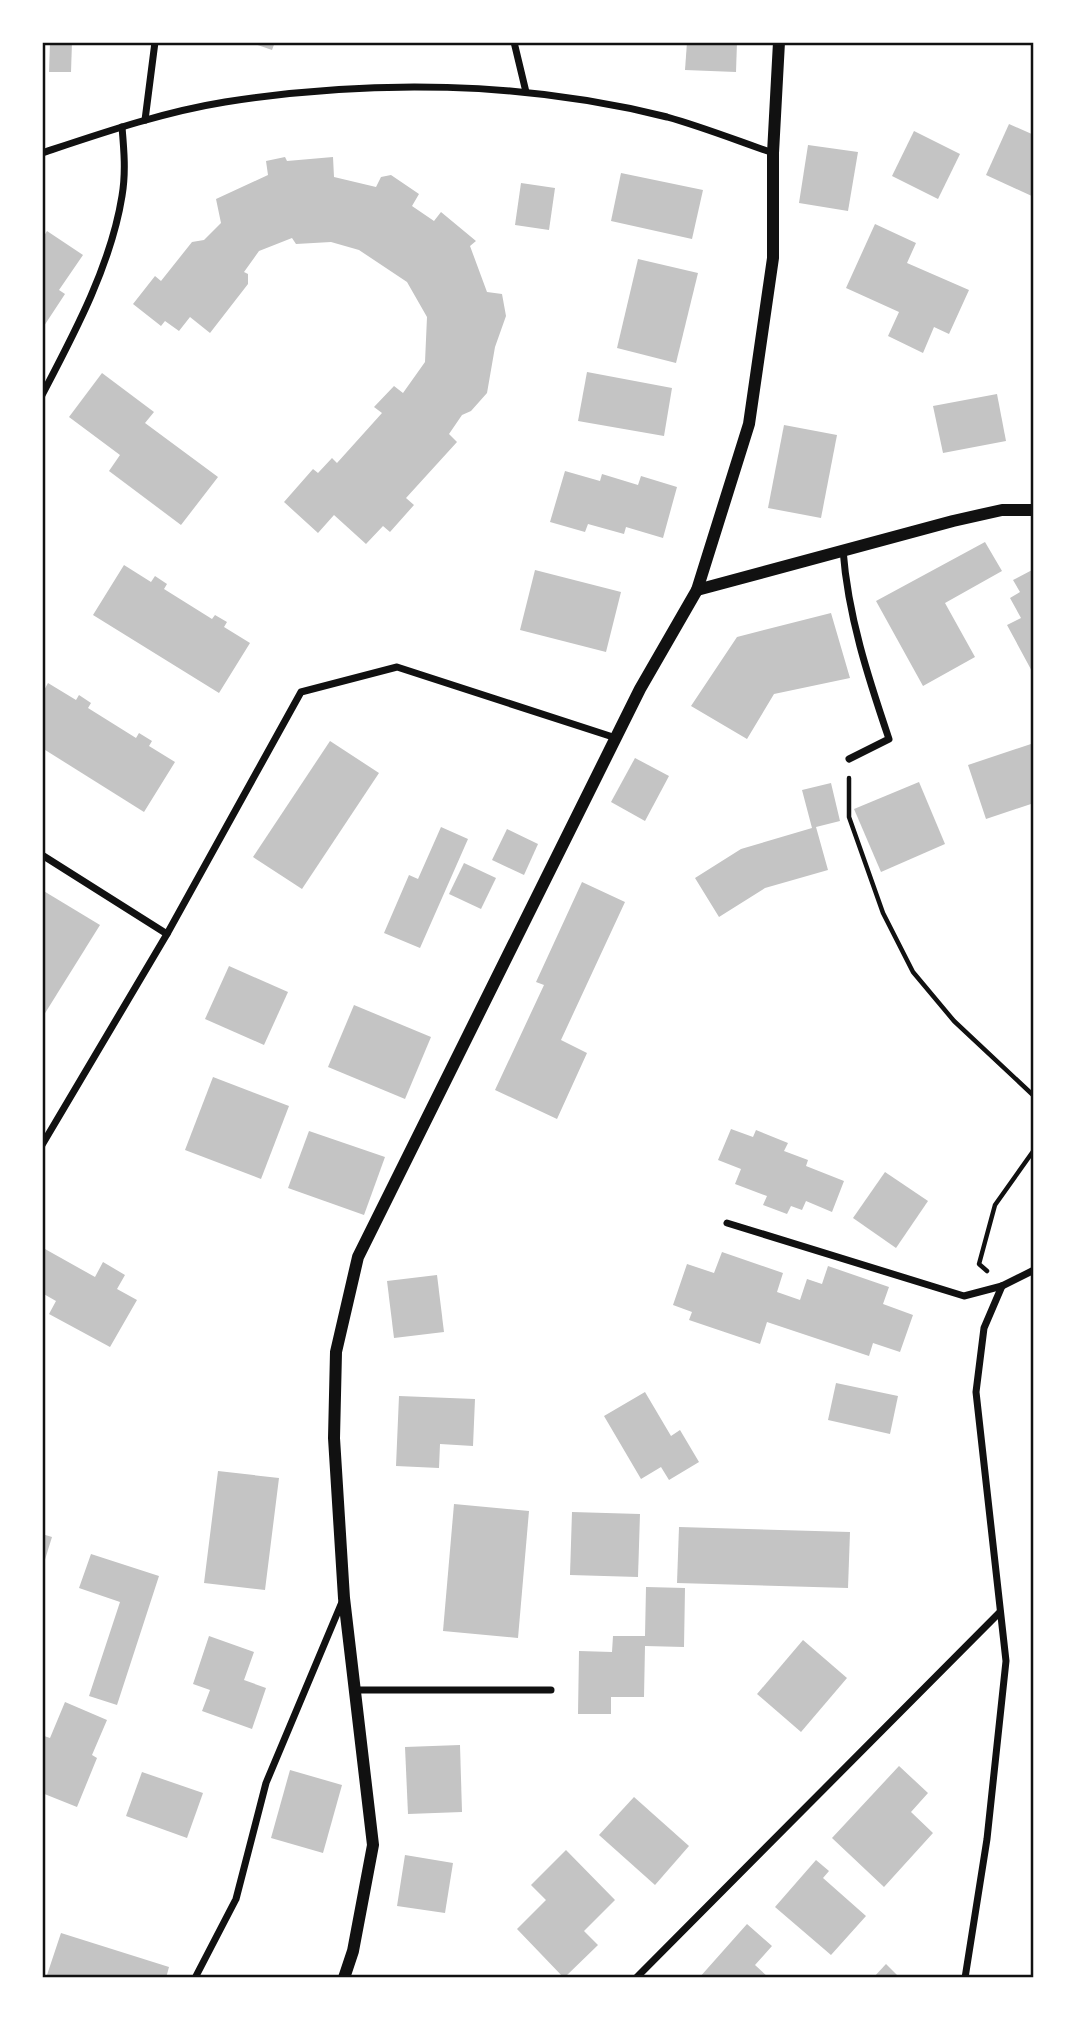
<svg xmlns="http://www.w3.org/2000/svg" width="1076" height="2020" viewBox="0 0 1076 2020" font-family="'PT Sans',sans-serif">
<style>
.building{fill:#c4c4c4}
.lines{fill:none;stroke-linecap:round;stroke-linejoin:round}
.path{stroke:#111;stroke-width:4.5}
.minor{stroke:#111;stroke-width:7}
.tertiary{stroke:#111;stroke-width:12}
.neatline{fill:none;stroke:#111;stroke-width:2.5}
</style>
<rect width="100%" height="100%" fill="#fff"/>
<g class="building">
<polygon points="50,42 72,42 71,72 49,72"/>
<polygon points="249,42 275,42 272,50"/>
<polygon points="687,42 737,42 736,72 685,70"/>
<polygon points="1009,124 1034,135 1034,197 986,175"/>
<polygon points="914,131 960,154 938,199 892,176"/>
<polygon points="808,145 858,152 848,211 799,203"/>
<polygon points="285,157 287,161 333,157 334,177 376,187 381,177 391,175 419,194 412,206 434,221 441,212 476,241 470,246 487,292 502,294 506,316 495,347 487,393 471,411 462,415 449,434 457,442 406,498 414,505 390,532 383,526 366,544 334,515 318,533 284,502 313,469 318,473 332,458 337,463 382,413 374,407 394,386 403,393 425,362 427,317 407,282 359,250 331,242 296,244 292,238 259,251 244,272 248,274 248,284 210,333 190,317 179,331 165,321 161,326 133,304 155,276 161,281 192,242 204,240 221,223 216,199 268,175 266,161"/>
<polygon points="621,173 703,190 692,239 611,221"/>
<polygon points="521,183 555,188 549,230 515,225"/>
<polygon points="875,224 916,243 907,263 969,290 949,334 934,327 923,353 888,336 899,312 846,288"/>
<polygon points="47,231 83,255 59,290 65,294 42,329 42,239"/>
<polygon points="638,259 698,273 676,363 617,348"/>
<polygon points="587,372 672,388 664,436 578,421"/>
<polygon points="102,373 154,412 145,423 218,477 181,525 109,471 120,455 69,417"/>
<polygon points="997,394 1006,441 943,453 933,406"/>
<polygon points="784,425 837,435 821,518 768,508"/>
<polygon points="565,471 600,481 602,474 638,485 641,476 677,487 663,538 626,527 624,534 588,524 585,532 550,522"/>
<polygon points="985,542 1002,571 945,603 975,657 923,686 876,601"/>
<polygon points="124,565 151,582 155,576 167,584 164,589 212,619 215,615 227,622 224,627 250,643 219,693 93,615"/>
<polygon points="1034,569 1034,675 1007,625 1021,618 1010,598 1020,592 1013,580"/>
<polygon points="535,570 621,592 606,652 520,630"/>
<polygon points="831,613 850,678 774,694 747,739 691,706 737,637"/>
<polygon points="48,683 76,700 79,695 91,703 88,708 136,738 139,733 152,741 149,746 175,762 144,812 42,748 42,694"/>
<polygon points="330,741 379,773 302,889 253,857"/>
<polygon points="1034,743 1034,803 986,819 968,765"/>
<polygon points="635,758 669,776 645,821 611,802"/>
<polygon points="919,782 945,844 881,872 854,809"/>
<polygon points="831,783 840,821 816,827 828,870 765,888 719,917 695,878 741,849 812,828 802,790"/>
<polygon points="441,827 468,839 420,948 384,933 409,875 418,879"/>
<polygon points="507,829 538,844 524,875 492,860"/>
<polygon points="464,863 496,878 481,909 449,894"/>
<polygon points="582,882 625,902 561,1040 587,1053 557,1119 495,1090 544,985 536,982"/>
<polygon points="42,890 100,925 42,1018"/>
<polygon points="229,966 288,992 264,1045 205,1019"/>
<polygon points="354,1005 431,1037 405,1099 328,1067"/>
<polygon points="213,1077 289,1106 261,1179 185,1150"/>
<polygon points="731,1129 753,1137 756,1130 788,1143 784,1151 808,1160 806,1166 844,1181 832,1212 806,1201 802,1210 791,1206 787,1214 763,1205 767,1196 735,1184 741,1169 718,1160"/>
<polygon points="309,1131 385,1157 364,1215 288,1188"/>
<polygon points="885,1172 928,1201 896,1248 853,1218"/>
<polygon points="45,1249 95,1277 103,1262 125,1275 117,1289 137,1300 110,1347 49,1314 56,1301 42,1293 42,1255"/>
<polygon points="722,1252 783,1273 777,1292 800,1300 807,1279 822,1284 828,1266 889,1287 883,1304 913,1315 900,1352 873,1343 869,1356 767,1322 760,1344 689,1320 692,1312 673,1305 687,1264 714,1273"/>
<polygon points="437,1275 444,1332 394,1338 387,1281"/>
<polygon points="836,1383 898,1396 890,1434 828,1420"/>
<polygon points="645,1392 671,1436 680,1430 699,1462 669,1480 661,1467 641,1479 604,1416"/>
<polygon points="399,1396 475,1399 473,1446 440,1444 439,1468 396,1466"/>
<polygon points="218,1471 279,1478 265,1590 204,1583"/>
<polygon points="454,1504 529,1511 518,1638 443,1631"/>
<polygon points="572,1512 640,1514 638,1577 570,1575"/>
<polygon points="679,1527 850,1532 848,1588 677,1583"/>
<polygon points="42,1534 52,1537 43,1566 42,1566"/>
<polygon points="91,1554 159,1576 117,1705 89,1696 120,1602 79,1588"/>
<polygon points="646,1587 685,1588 684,1647 645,1646 644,1697 611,1697 611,1714 578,1714 579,1651 612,1652 613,1636 645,1636"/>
<polygon points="209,1636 254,1652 244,1680 266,1688 252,1729 202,1711 210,1690 193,1684"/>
<polygon points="803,1640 847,1678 801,1732 757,1694"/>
<polygon points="65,1702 107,1720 92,1755 97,1758 77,1807 42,1793 42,1741 44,1736 50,1738"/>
<polygon points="460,1745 462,1812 408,1814 405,1747"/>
<polygon points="899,1766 928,1793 911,1812 933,1833 884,1887 832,1838"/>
<polygon points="290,1770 342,1785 323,1853 271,1838"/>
<polygon points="142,1772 203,1793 187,1838 126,1816"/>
<polygon points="634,1797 689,1846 655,1885 599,1835"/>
<polygon points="566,1850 615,1900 584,1931 598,1945 564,1978 517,1929 546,1900 531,1885"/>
<polygon points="405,1855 453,1863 445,1913 397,1906"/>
<polygon points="816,1860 829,1871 823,1878 866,1916 831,1955 775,1907"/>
<polygon points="747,1924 772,1946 755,1965 769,1978 699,1978"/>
<polygon points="61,1933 169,1967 166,1978 46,1978"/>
<polygon points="886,1964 900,1978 873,1978"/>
</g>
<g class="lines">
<g class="path">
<polyline points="849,778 849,817 883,913 913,972 954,1021 1034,1096"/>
<polyline points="987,1271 979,1264 995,1205 1034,1150"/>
</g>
<g class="minor">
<polyline points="514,42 526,92"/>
<polyline points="145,120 155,42"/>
<path d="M42,153C102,133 163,112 225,102C371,79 524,81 667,117C703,127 738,141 773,153"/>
<path d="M42,395C74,334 111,265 122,196C126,173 124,150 122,127"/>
<path d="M843,550C848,616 868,677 889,739L849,759"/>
<polyline points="42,855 167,934"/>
<polyline points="42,1145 167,934 301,692 397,667 616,738"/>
<polyline points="727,1223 964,1296 1002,1286 1034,1270"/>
<polyline points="354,1690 551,1690"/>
<polyline points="195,1978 236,1899 266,1783 342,1602"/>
<polyline points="636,1978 1000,1612"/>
<polyline points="965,1978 987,1839 1006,1661 976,1392 984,1328 1002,1286"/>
</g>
<g class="tertiary">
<polyline points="697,590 953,521 1002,510 1034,510"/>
<polyline points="344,1978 353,1951 373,1845 344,1598 334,1438 336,1352 358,1257 640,689 697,590 749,424 773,258 773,153 779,42"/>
</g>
</g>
<rect width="1076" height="2020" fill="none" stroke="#ffffff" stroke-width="88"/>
<rect x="44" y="44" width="988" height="1932" class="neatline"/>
</svg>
